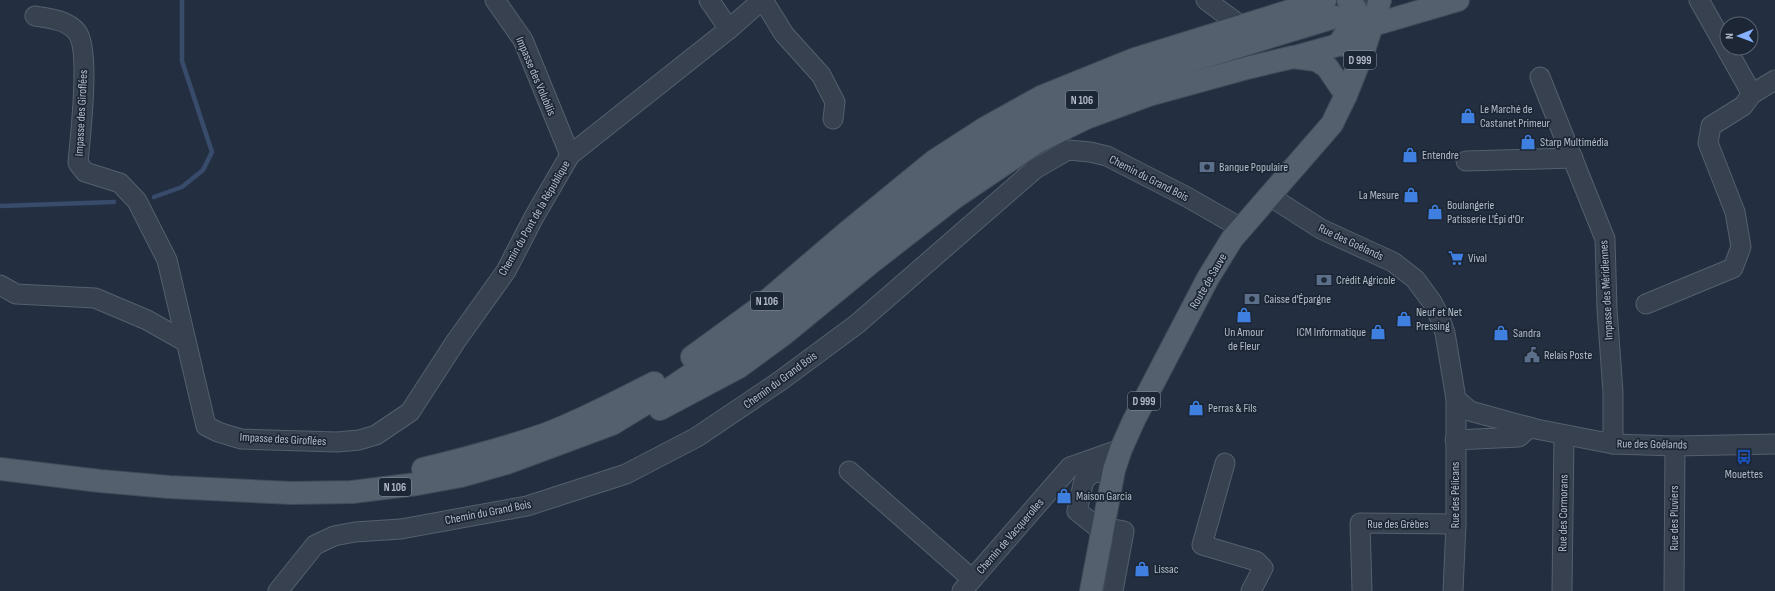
<svg xmlns="http://www.w3.org/2000/svg" width="1775" height="591" viewBox="0 0 1775 591" font-family="'Sofia Sans Condensed',sans-serif">
<style>
.lines{fill:none;stroke-linecap:round;stroke-linejoin:round}
.stream{stroke:#384b6a;stroke-width:4.5}
.major-tunnel{stroke:#394455;stroke-width:22;stroke-dasharray:22 11;stroke-linecap:butt}
.minor-casing{stroke:#555f6d;stroke-width:21}
.major-casing{stroke:#414a58;stroke-width:24}
.minor{stroke:#37414f;stroke-width:19}
.major{stroke:#55606f;stroke-width:22}
.labels{text-anchor:middle;stroke-width:3.5;stroke-linejoin:round;paint-order:stroke}
.shield{fill:#1c2634;stroke:#868f9d;stroke-width:1}
.shield-label{font-size:11px;font-weight:bold;fill:#b4bcca}
.street-label{font-size:12px;fill:#b4bcca;stroke:#1c2634}
.poi-label{font-size:12px;fill:#b4bcca;stroke:#1c2634;text-anchor:start}
</style>
<rect width="100%" height="100%" fill="#232f40"/>
<g class="lines">
<g class="stream">
<polyline points="154,197 182,187 203,170 212,152 182,61 182,0"/>
<polyline points="0,206 114,202"/>
</g>
<polyline class="major-tunnel" points="1361,9 1393,0"/>
<defs>
<g id="minor">
<polyline points="495,0 523,40 570,155"/>
<polyline points="709,0 729,29"/>
<polyline points="763,0 784,34 821,75 835,102 833,119"/>
<polyline points="1206,0 1241,26"/>
<polyline points="1699,0 1752,94"/>
<path d="M35,16C49,18 67,20 77,32C91,50 80,138 78,163L85,172L120,183L137,201L167,260L206,426L218,432L241,439L337,442L359,440L376,435L410,412L456,341L506,271L534,217L570,155L729,29L762,0"/>
<polyline points="1540,77 1605,239 1607,309 1613,392 1613,444"/>
<polyline points="1466,161 1573,158"/>
<polyline points="1271,197 1321,229 1393,262 1415,279 1432,302 1439,316 1445,333 1456,399 1470,411 1536,429 1613,444 1675,446 1775,444"/>
<polyline points="0,285 16,294 95,298 147,320 186,342"/>
<polyline points="1646,304 1733,268 1741,247 1735,212 1708,143 1711,126 1743,106 1752,94 1775,80"/>
<polyline points="1455,440 1519,437 1530,427"/>
<polyline points="1225,463 1202,545 1256,561 1263,568 1251,591"/>
<polyline points="849,471 972,579"/>
<polyline points="1103,527 1124,531 1113,591"/>
<polyline points="1102,531 1077,511 1084,480 1092,473 1114,470"/>
<polyline points="278,591 315,545 334,536 355,532 401,529 527,506 626,474 697,437 780,381 857,324 1035,169 1068,150 1090,152 1107,156 1187,197 1241,228"/>
<polyline points="962,591 1070,467 1121,449"/>
<polyline points="1362,591 1360,523 1456,524"/>
<polyline points="1453,591 1456,524 1456,399"/>
<polyline points="1562,591 1564,435"/>
<polyline points="1674,591 1675,446"/>
</g>
<g id="major">
<polyline points="1338,45 1356,18 1355,8 1348,0"/>
<polyline points="1298,56 1338,45 1353,43 1373,25 1458,0"/>
<polyline points="692,357 755,311 846,233 934,161 985,128 1041,97 1135,59 1325,0"/>
<polyline points="660,409 739,367 784,334 873,261 954,198 1037,142 1086,118 1149,95 1247,68 1293,57 1316,60 1327,67 1346,95"/>
<polyline points="0,469 100,481 169,487 292,493 352,492 417,484 461,476 507,463 612,424 671,388 726,351 774,316 945,178 1007,137 1053,112 1138,77 1335,17"/>
<path d="M423,469C464,459 506,448 546,434C583,420 618,401 654,383"/>
<polyline points="1091,591 1114,470 1121,449 1134,420 1208,278 1232,239 1332,124 1346,95 1364,50 1380,0"/>
</g>
</defs>
<use href="#minor" class="minor-casing"/>
<use href="#major" class="major-casing"/>
<use href="#minor" class="minor"/>
<use href="#major" class="major"/>
</g>
<defs>
<symbol id="shop-bare" viewBox="-9 -9 18 18"><path d="M-5-2.5h2.3a2.7 3.5 0 0 1 5.4 0H5L5.5 6h-11ZM-1.5-2.5h3a1.5 2.3 0 0 0-3 0Z" fill="#3f7fe0" stroke="#1c2634" stroke-width="2.5" paint-order="stroke"/></symbol>
<symbol id="bank-bare" viewBox="-9 -9 18 18"><path d="M-6-4H6V4H-6ZM0-2.3a2.3 2.3 0 1 0 0 4.6a2.3 2.3 0 1 0 0-4.6Z" fill="#5c6f8a" stroke="#1c2634" stroke-width="2.5" paint-order="stroke"/></symbol>
<symbol id="supermarket-bare" viewBox="-9 -9 18 18"><path d="M-6-5.5h2.5l.6 2H6L4.5 2H-2.5L-4.4-4H-6ZM-1.5 3.2a1.3 1.3 0 1 0 .1 0ZM3 3.2a1.3 1.3 0 1 0 .1 0Z" fill="#3f7fe0" stroke="#1c2634" stroke-width="2.5" paint-order="stroke"/></symbol>
<symbol id="civic-bare" viewBox="-9 -9 18 18"><path d="M-.6-6.5H3V-4.5H.6V-3L4-1V1h2V6H-6V1h2V-1L-.6-3ZM-1.2 2.5V6h2.4V2.5Z" fill="#5c6f8a" stroke="#1c2634" stroke-width="2.5" paint-order="stroke"/></symbol>
<symbol id="bus-bare" viewBox="-9 -9 18 18"><path d="M-5-6H5V4H4V6H2V4H-2V6H-4V4H-5ZM-3.5-4V0h7V-4ZM-3.5 1.2v1.5H-2V1.2ZM2 1.2v1.5H3.5V1.2Z" fill="#1a4fb4" stroke="#1c2634" stroke-width="2.5" paint-order="stroke"/></symbol>
</defs>
<g fill-rule="evenodd">
<use href="#shop-bare" x="1457" y="105" width="22" height="22"/>
<use href="#shop-bare" x="1517" y="131" width="22" height="22"/>
<use href="#shop-bare" x="1399" y="144" width="22" height="22"/>
<use href="#bank-bare" x="1196" y="156" width="22" height="22"/>
<use href="#shop-bare" x="1400" y="184" width="22" height="22"/>
<use href="#shop-bare" x="1424" y="201" width="22" height="22"/>
<use href="#supermarket-bare" x="1445" y="247" width="22" height="22"/>
<use href="#bank-bare" x="1313" y="269" width="22" height="22"/>
<use href="#bank-bare" x="1241" y="288" width="22" height="22"/>
<use href="#shop-bare" x="1233" y="304" width="22" height="22"/>
<use href="#shop-bare" x="1393" y="308" width="22" height="22"/>
<use href="#shop-bare" x="1367" y="321" width="22" height="22"/>
<use href="#shop-bare" x="1490" y="322" width="22" height="22"/>
<use href="#civic-bare" x="1521" y="344" width="22" height="22"/>
<use href="#shop-bare" x="1185" y="397" width="22" height="22"/>
<use href="#bus-bare" x="1733" y="446" width="22" height="22"/>
<use href="#shop-bare" x="1053" y="485" width="22" height="22"/>
<use href="#shop-bare" x="1131" y="558" width="22" height="22"/>
</g>
<g class="labels">
<g class="shield">
<rect x="1344" y="51" width="32" height="18" rx="3"/>
<rect x="1066" y="91" width="32" height="18" rx="3"/>
<rect x="751" y="292" width="32" height="18" rx="3"/>
<rect x="1128" y="392" width="32" height="18" rx="3"/>
<rect x="379" y="478" width="32" height="18" rx="3"/>
</g>
<g class="shield-label">
<text x="1360" y="64">D 999</text>
<text x="1082" y="104">N 106</text>
<text x="767" y="305">N 106</text>
<text x="1144" y="405">D 999</text>
<text x="395" y="491">N 106</text>
</g>
<g class="street-label">
<text transform="translate(536 76) rotate(67)" y="4">Impasse des Volubilis</text>
<text transform="translate(81 113) rotate(-87)" y="4">Impasse des Giroflées</text>
<text transform="translate(1149 178) rotate(27)" y="4">Chemin du Grand Bois</text>
<text transform="translate(534 218) rotate(-60)" y="4">Chemin du Pont de la République</text>
<text transform="translate(1351 242) rotate(25)" y="4">Rue des Goélands</text>
<text transform="translate(1208 281) rotate(-60)" y="4">Route de Sauve</text>
<text transform="translate(1606 290) rotate(-93)" y="4">Impasse des Méridiennes</text>
<text transform="translate(780 380) rotate(-36)" y="4">Chemin du Grand Bois</text>
<text transform="translate(283 439) rotate(3)" y="4">Impasse des Giroflées</text>
<text transform="translate(1652 444) rotate(1)" y="4">Rue des Goélands</text>
<text transform="translate(1455 495) rotate(-90)" y="4">Rue des Pélicans</text>
<text transform="translate(488 512) rotate(-11)" y="4">Chemin du Grand Bois</text>
<text transform="translate(1563 513) rotate(-89)" y="4">Rue des Cormorans</text>
<text transform="translate(1674 518) rotate(-90)" y="4">Rue des Pluviers</text>
<text x="1398" y="528">Rue des Grèbes</text>
<text transform="translate(1010 536) rotate(-49)" y="4">Chemin de Vacquerolles</text>
</g>
<g class="poi-label">
<text x="1480" y="113">Le Marché de<tspan x="1480" dy="14">Castanet Primeur</tspan></text>
<text x="1540" y="146">Starp Multimédia</text>
<text x="1422" y="159">Entendre</text>
<text x="1219" y="171">Banque Populaire</text>
<text x="1399" y="199" text-anchor="end">La Mesure</text>
<text x="1447" y="209">Boulangerie<tspan x="1447" dy="14">Patisserie L'Épi d'Or</tspan></text>
<text x="1468" y="262">Vival</text>
<text x="1336" y="284">Crédit Agricole</text>
<text x="1264" y="303">Caisse d'Épargne</text>
<text x="1416" y="316">Neuf et Net<tspan x="1416" dy="14">Pressing</tspan></text>
<text x="1244" y="336" text-anchor="middle">Un Amour<tspan x="1244" dy="14">de Fleur</tspan></text>
<text x="1366" y="336" text-anchor="end">ICM Informatique</text>
<text x="1513" y="337">Sandra</text>
<text x="1544" y="359">Relais Poste</text>
<text x="1208" y="412">Perras &amp; Fils</text>
<text x="1744" y="478" text-anchor="middle">Mouettes</text>
<text x="1076" y="500">Maison Garcia</text>
<text x="1154" y="573">Lissac</text>
</g>
</g>
<g transform="translate(1739 36) rotate(269)"><circle r="19" fill="#1c2634" stroke="#596270"/>
<path d="M0-3L7 15L0 10L-7 15Z" fill="#86b1fd"/>
<text y="-6" font-size="11" font-weight="bold" text-anchor="middle" fill="#b4bcca">N</text>
</g>
</svg>
